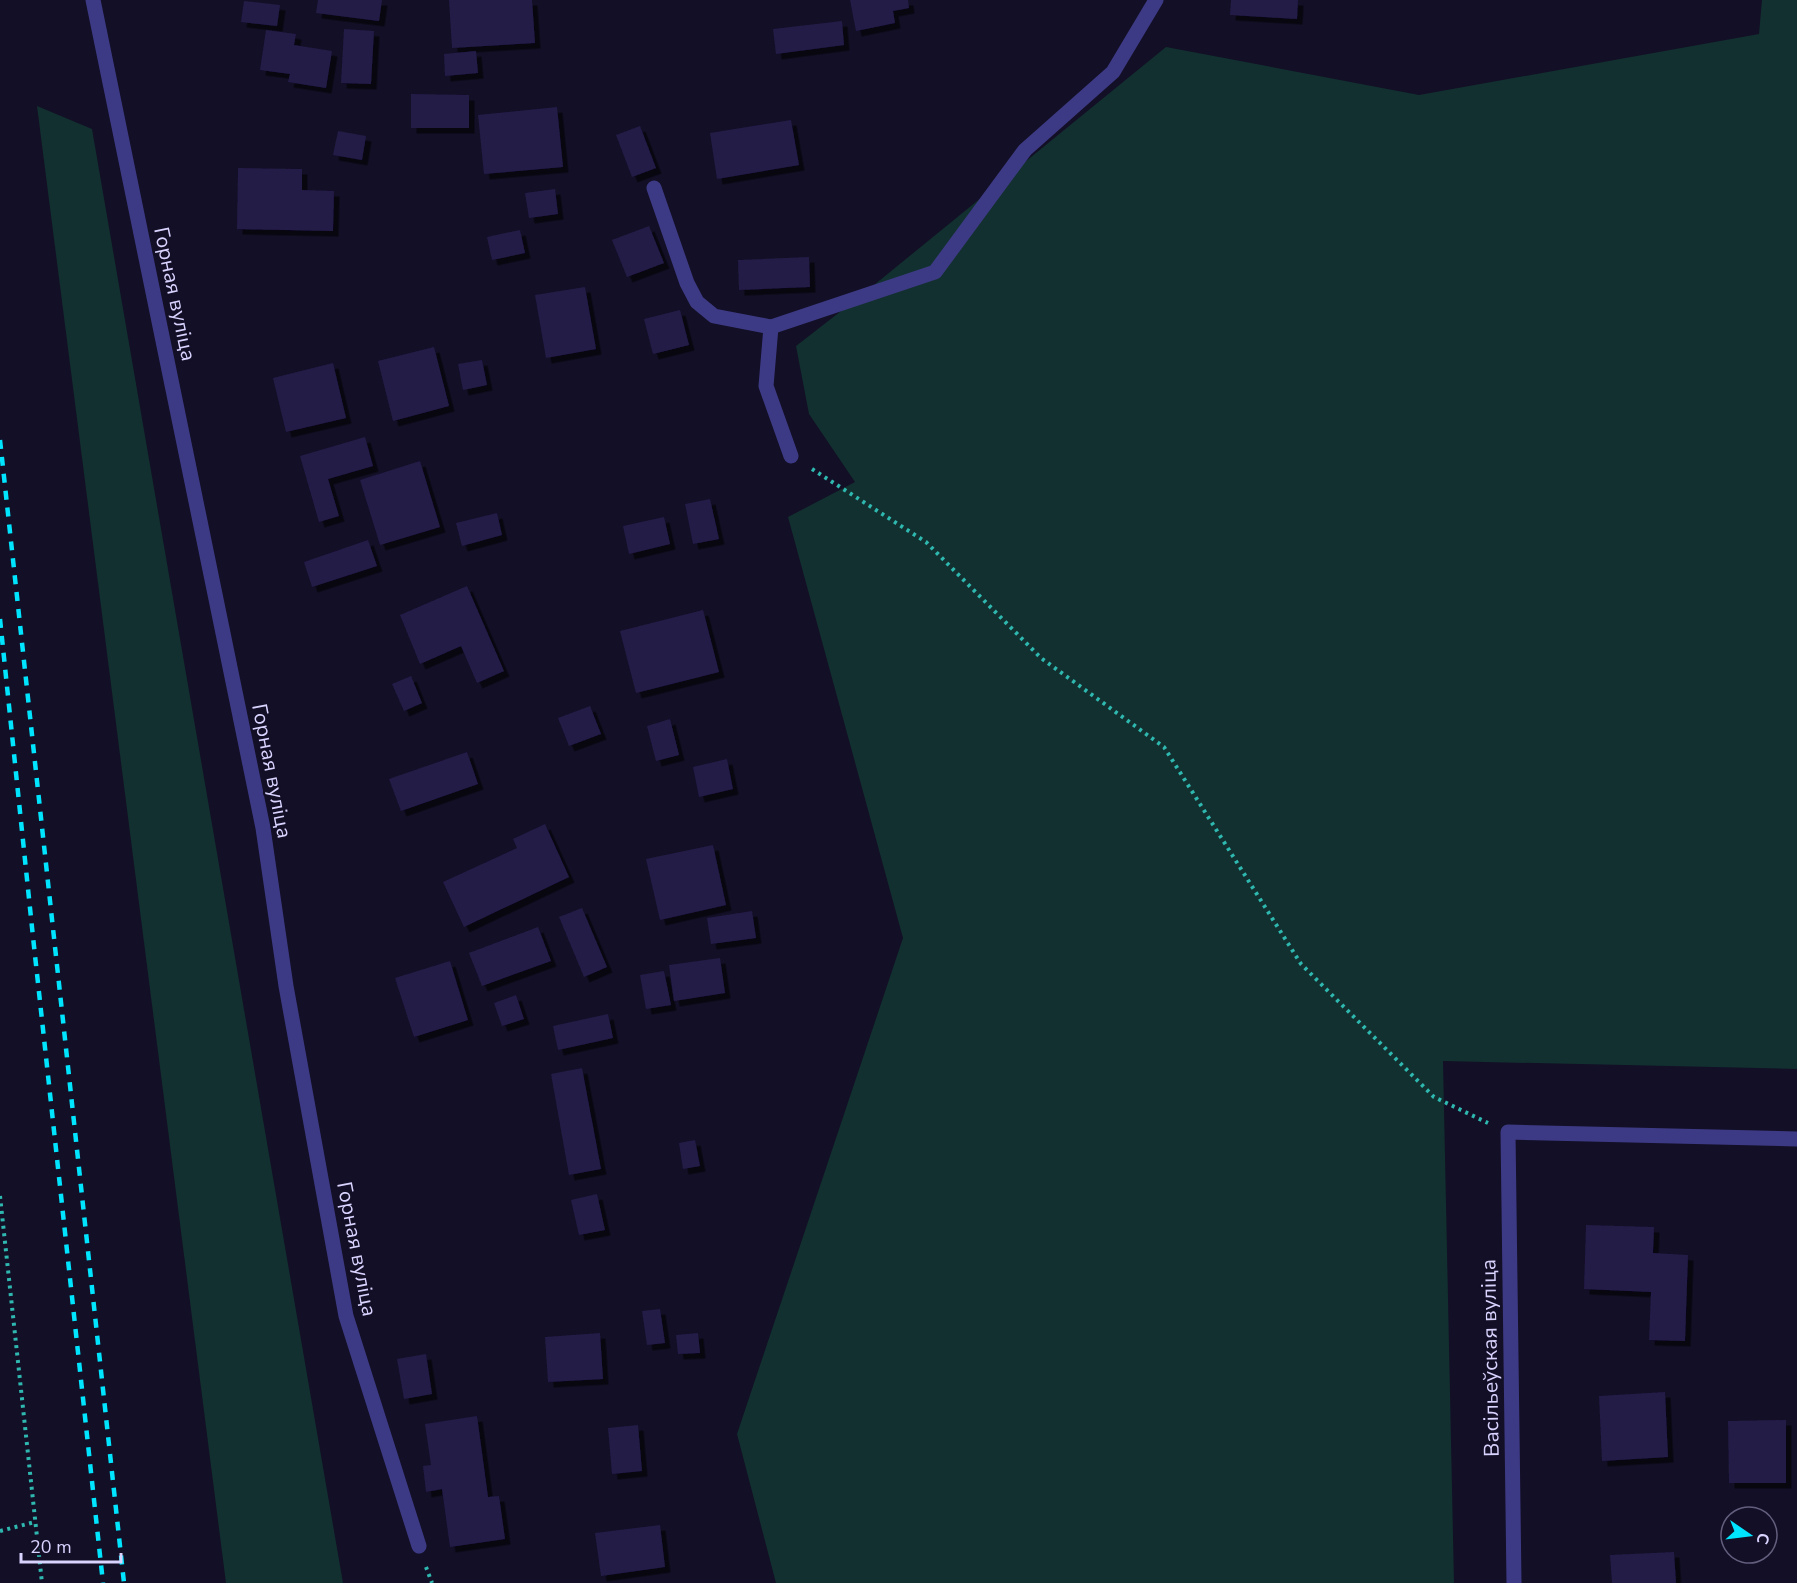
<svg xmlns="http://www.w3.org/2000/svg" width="1797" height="1583" viewBox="0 0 1797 1583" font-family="'Nunito Sans',sans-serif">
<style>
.green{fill:#12302f}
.building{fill:#241b47;filter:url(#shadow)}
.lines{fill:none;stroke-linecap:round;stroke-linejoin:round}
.path{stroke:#2fb8b0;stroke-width:4;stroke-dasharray:3 4.5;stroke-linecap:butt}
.lane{stroke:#3d3a85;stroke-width:15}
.street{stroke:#3d3a85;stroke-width:15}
.rail{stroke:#00e5ff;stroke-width:4.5;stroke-dasharray:9 8;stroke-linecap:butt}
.labels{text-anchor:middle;stroke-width:4.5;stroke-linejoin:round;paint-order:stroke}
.street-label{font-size:21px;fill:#d9d4ff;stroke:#130f26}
</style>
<defs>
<filter id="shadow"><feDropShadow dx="5.5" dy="5.5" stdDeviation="0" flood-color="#0009"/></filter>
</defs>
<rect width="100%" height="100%" fill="#130f26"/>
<g class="green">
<polygon points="1762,0 1797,0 1797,1069 1443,1061 1454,1583 776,1583 737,1434 903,938 788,517 855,482 809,414 796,346 863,294 1166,47 1419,95 1759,34"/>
<polygon points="37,106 92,129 343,1583 226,1583"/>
</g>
<g class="building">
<polygon points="318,0 382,0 379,21 316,13"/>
<polygon points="449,0 532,0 535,43 452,48"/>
<polygon points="850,0 908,0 909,8 893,11 895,23 856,31"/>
<polygon points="1231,0 1298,0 1297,19 1230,15"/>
<polygon points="244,1 280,5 277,26 241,22"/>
<polygon points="842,21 844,45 776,54 773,29"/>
<polygon points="344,29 374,31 371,84 341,83"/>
<polygon points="266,30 296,34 294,45 332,51 326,88 288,82 290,74 260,70"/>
<polygon points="476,51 478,73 445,76 444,54"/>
<polygon points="411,94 469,95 469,128 411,128"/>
<polygon points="557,107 563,167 484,174 478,115"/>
<polygon points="791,120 799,165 717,179 710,133"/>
<polygon points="640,126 656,168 632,177 616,135"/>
<polygon points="338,131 366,136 362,160 333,155"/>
<polygon points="238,168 302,169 302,190 334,191 333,231 237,229"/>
<polygon points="555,189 558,214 529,218 525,193"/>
<polygon points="649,226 664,263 627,277 612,240"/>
<polygon points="520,230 525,253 492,260 487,237"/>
<polygon points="809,257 810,287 739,290 738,260"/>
<polygon points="585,287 596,349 546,358 535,295"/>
<polygon points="680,310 689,345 653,354 644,319"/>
<polygon points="434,347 449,406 393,421 378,361"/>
<polygon points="482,360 487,385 463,390 458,364"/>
<polygon points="333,363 346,418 286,432 273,378"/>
<polygon points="365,437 373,466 328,479 339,516 319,522 300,456"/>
<polygon points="420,461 440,527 380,545 360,480"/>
<polygon points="710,499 719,539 693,544 685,504"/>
<polygon points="497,513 502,535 462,546 456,523"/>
<polygon points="664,517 670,544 629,554 623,526"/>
<polygon points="368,540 377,566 312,587 304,562"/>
<polygon points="467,586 504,671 477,683 461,646 420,664 400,615"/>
<polygon points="703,610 719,672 636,693 620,631"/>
<polygon points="411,676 422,703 404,711 392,684"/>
<polygon points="590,706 601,734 569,746 558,718"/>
<polygon points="670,719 679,755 656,761 647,726"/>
<polygon points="467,752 478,784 401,811 389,779"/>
<polygon points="727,759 733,789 699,797 693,767"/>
<polygon points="545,824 569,877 464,927 443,882 517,848 513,839"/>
<polygon points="713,845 726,905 660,920 646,859"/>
<polygon points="582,908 607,967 584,977 559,917"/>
<polygon points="752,911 756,938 711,944 707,918"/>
<polygon points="538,927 551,961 482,986 469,953"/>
<polygon points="720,958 725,993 674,1001 669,965"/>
<polygon points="450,961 468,1020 414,1037 395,978"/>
<polygon points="664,971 671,1005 646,1009 640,975"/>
<polygon points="516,995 524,1019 502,1026 494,1003"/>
<polygon points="608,1014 613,1038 558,1050 553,1026"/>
<polygon points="582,1068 601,1169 569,1175 551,1074"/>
<polygon points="695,1140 700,1166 683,1169 679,1143"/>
<polygon points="597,1194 605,1230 579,1235 571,1200"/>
<polygon points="1586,1225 1654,1227 1653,1253 1688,1255 1685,1341 1649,1340 1651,1292 1584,1289"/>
<polygon points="660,1309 665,1343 647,1345 642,1311"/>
<polygon points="600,1333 603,1379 548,1382 545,1337"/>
<polygon points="698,1333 700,1353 678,1354 676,1335"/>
<polygon points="426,1354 432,1394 404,1399 397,1359"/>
<polygon points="1665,1392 1668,1457 1602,1461 1599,1396"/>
<polygon points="477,1416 488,1497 499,1496 505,1539 450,1547 442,1489 426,1492 423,1466 431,1465 425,1424"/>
<polygon points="1786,1420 1786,1483 1729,1483 1728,1421"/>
<polygon points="638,1425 642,1471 612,1474 608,1428"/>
<polygon points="660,1525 665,1567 601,1576 595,1533"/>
<polygon points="1674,1552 1676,1583 1612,1583 1610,1555"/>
</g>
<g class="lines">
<g class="path">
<polyline points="812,469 926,542 1041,658 1164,747 1301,964 1434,1097 1488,1123"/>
<polyline points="0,1196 42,1583"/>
<polyline points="0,1531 35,1522"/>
<polyline points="426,1567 432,1583"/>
</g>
<g class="lane">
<polyline points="654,188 687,283 697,302 714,316 771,327"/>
<polyline points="791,456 766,386 771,327 935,272 1025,150 1113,72 1156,0"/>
</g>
<g class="street">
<polyline points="93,0 263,828 286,986 346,1316 419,1546"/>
<polyline points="1514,1583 1508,1132 1797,1139"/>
</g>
<g class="rail">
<polyline points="0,440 124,1583"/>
<polyline points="0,619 33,937 103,1583"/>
</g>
</g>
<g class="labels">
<g class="street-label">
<text transform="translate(175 294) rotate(78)" y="7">Горная вуліца</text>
<text transform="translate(272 771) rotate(79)" y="7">Горная вуліца</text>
<text transform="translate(357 1249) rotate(79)" y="7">Горная вуліца</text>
<text transform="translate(1490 1358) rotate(-91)" y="7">Васільеўская вуліца</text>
</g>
</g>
<g transform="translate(1749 1535) rotate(104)"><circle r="28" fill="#130f26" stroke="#625e7d" stroke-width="1.5"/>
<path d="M0-4.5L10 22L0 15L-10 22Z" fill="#00e5ff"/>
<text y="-9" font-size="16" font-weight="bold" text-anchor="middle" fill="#d9d4ff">С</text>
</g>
<path d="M21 1553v9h100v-9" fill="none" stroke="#d9d4ff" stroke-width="3"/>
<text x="30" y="1553" font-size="18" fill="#d9d4ff" stroke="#130f26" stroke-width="4.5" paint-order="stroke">20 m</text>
</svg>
